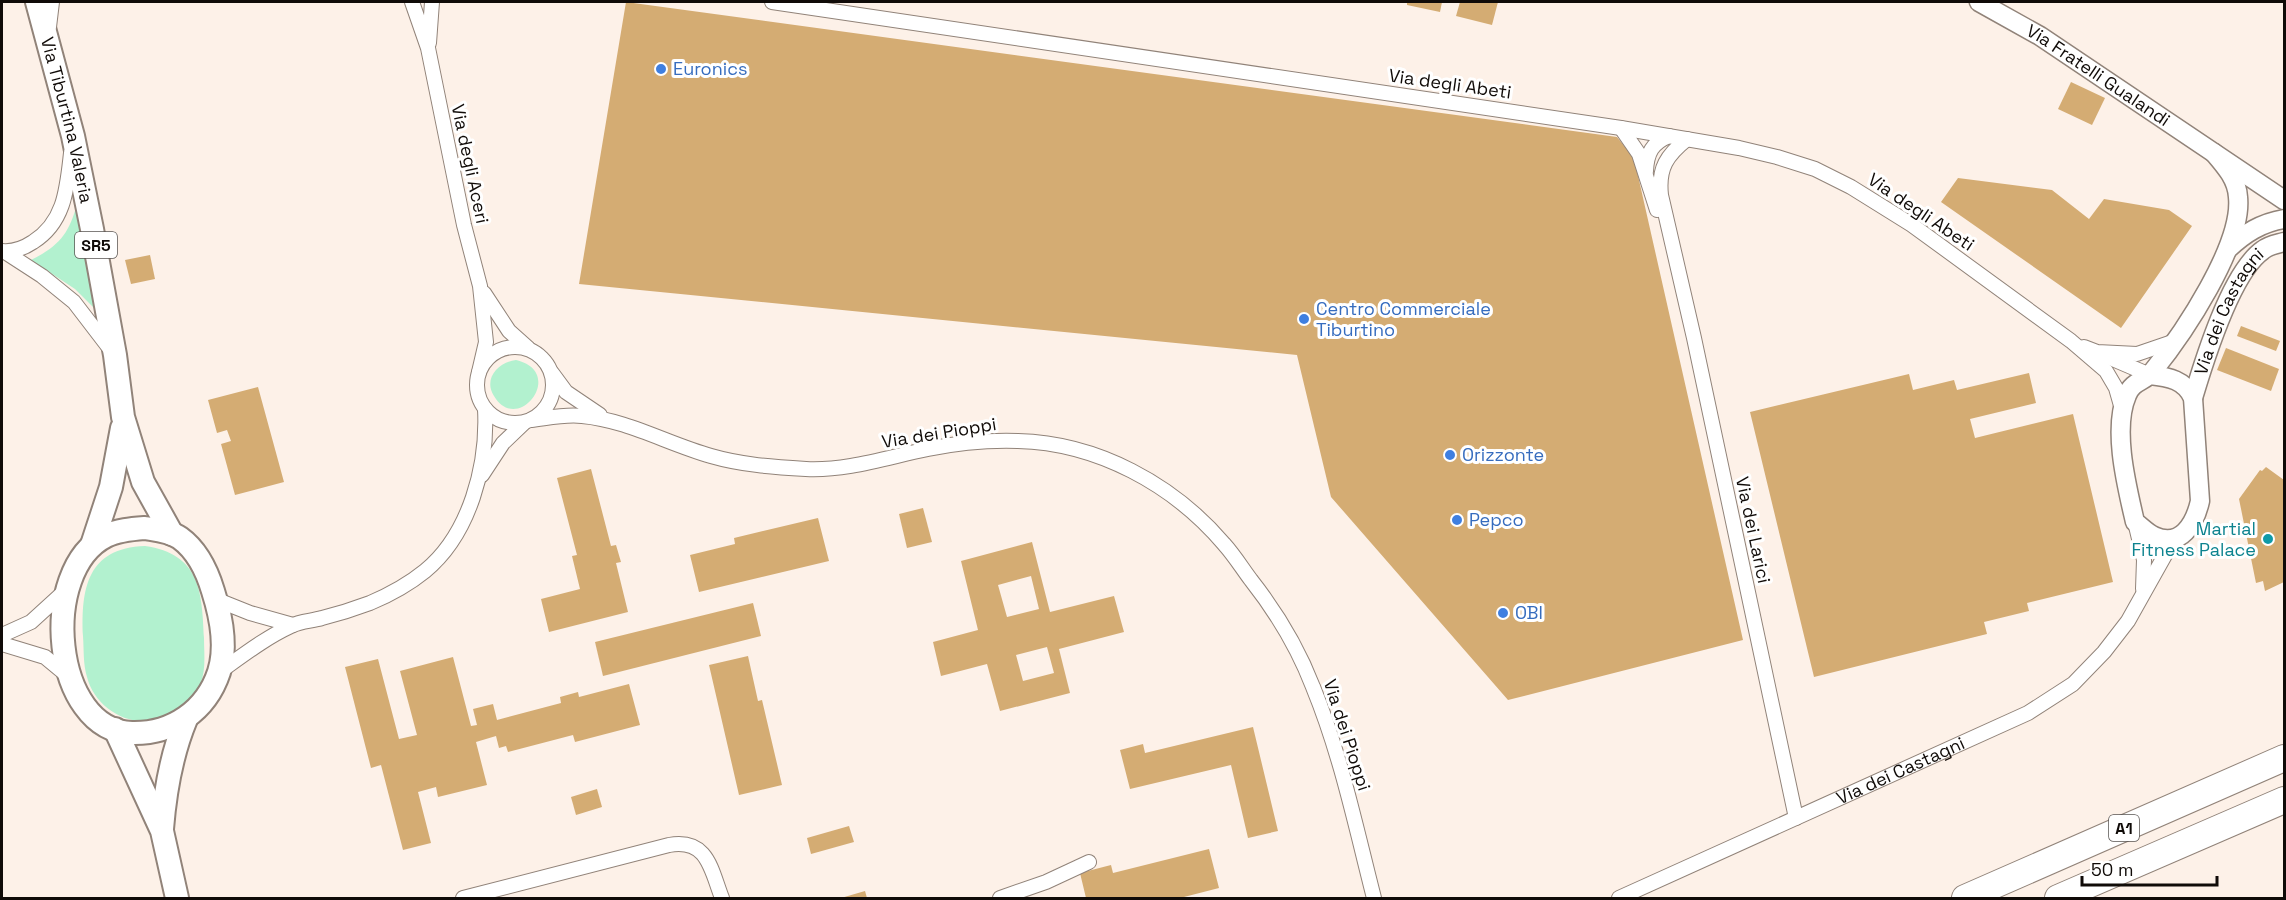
<svg xmlns="http://www.w3.org/2000/svg" width="2286" height="900" viewBox="0 0 2286 900" font-family="'Space Grotesk',sans-serif">
<style>
.green{fill:#b2f1cf}
.building{fill:#d4ac73;fill-rule:evenodd}
.lines{fill:none;stroke-linecap:round;stroke-linejoin:round}
.minor-casing{stroke:#918379;stroke-width:16}
.tertiary-casing{stroke:#918379;stroke-width:21}
.primary-casing{stroke:#918379;stroke-width:26}
.motorway-casing{stroke:#918379;stroke-width:28}
.minor{stroke:#fff;stroke-width:14}
.tertiary{stroke:#fff;stroke-width:18}
.primary{stroke:#fff;stroke-width:22}
.motorway{stroke:#fff;stroke-width:26}
.shop-dot{fill:#3f7fe0;stroke:#fff;stroke-width:2}
.culture-dot{fill:#0f9aa8;stroke:#fff;stroke-width:2}
.labels{text-anchor:middle;stroke-width:6;stroke-linejoin:round;paint-order:stroke}
.shield{fill:#fff;stroke:#585452;stroke-width:1.5}
.shield-label{font-size:16px;font-weight:bold;fill:#100b08}
.shop-label{font-size:18px;fill:#366cbe;stroke:#fff;text-anchor:start}
.street-label{font-size:18px;fill:#100b08;stroke:#fff}
.culture-label{font-size:18px;fill:#0d838f;stroke:#fff;text-anchor:end}
</style>
<rect width="100%" height="100%" fill="#fdf1e8"/>
<g class="green">
<path d="M77,204L95,309L75,289L31,260C59,246 69,234 77,204Z"/>
<path d="M516,360C567,372 518,436 494,396C483,379 498,362 516,360Z"/>
<path d="M145,546C200,554 202,591 204,638C204,656 207,674 197,691C187,707 171,716 153,720C124,726 94,705 87,677C83,664 84,650 83,636C81,589 87,548 145,546Z"/>
</g>
<g class="building">
<polygon points="626,2 1617,137 1634,158 1743,640 1508,700 1331,497 1297,355 579,284"/>
<polygon points="1407,2 1442,2 1440,12 1407,5"/>
<polygon points="1460,2 1498,2 1492,25 1456,16"/>
<polygon points="2071,82 2105,98 2092,125 2058,109"/>
<polygon points="1958,178 2052,190 2089,219 2104,199 2169,210 2192,226 2121,328 1941,202"/>
<polygon points="150,255 155,279 131,284 125,260"/>
<polygon points="2241,326 2280,341 2276,351 2237,336"/>
<polygon points="2226,348 2279,369 2271,391 2217,370"/>
<polygon points="2029,373 2036,403 1970,419 1975,438 2073,414 2113,582 2027,603 2029,611 1984,622 1987,634 1814,677 1750,412 1909,374 1913,390 1954,380 1957,390"/>
<polygon points="258,387 284,482 235,495 221,444 231,441 227,430 217,433 208,400"/>
<polygon points="2266,467 2284,480 2284,582 2265,591 2263,581 2256,583 2239,499 2260,470 2262,471"/>
<polygon points="591,469 611,546 616,545 621,562 616,563 628,612 549,632 541,599 580,589 572,556 577,555 557,478"/>
<polygon points="923,508 932,542 907,548 899,514"/>
<polygon points="818,518 829,561 699,592 690,555 735,544 734,538"/>
<path d="M1032,542L1050,612L1114,596L1124,632L1059,649L1070,693L1000,711L987,664L941,676L933,642L978,630L961,561ZM1031,576L1039,609L1007,617L998,585ZM1047,647L1054,673L1023,681L1016,655Z"/>
<polygon points="753,603 761,636 603,676 595,642"/>
<polygon points="748,656 758,701 762,700 782,785 739,795 709,665"/>
<polygon points="453,657 471,726 477,725 473,709 493,704 497,720 561,703 560,697 578,692 579,697 629,684 640,725 575,742 573,735 508,752 506,746 499,748 496,736 476,742 487,785 438,797 436,787 418,792 431,843 403,850 381,765 371,768 345,667 378,659 399,739 417,735 400,671"/>
<polygon points="1253,727 1278,831 1248,838 1231,765 1130,789 1120,750 1143,744 1145,753"/>
<polygon points="597,789 602,807 576,815 571,797"/>
<polygon points="849,826 854,842 811,854 807,838"/>
<polygon points="1209,849 1219,888 1184,897 1184,898 1086,898 1080,873 1111,865 1113,873"/>
<polygon points="865,891 867,898 841,898"/>
</g>
<g class="lines">
<defs>
<g id="minor">
<polyline points="412,2 428,48 464,225 480,286 486,342 479,372"/>
<polyline points="772,2 1621,128 1739,148 1777,157 1815,169 1851,187 1912,225 2071,341 2106,371 2116,388 2122,409"/>
<polyline points="49,27 52,2"/>
<polyline points="429,43 432,2"/>
<polyline points="1621,128 1639,154 1657,210"/>
<path d="M1687,139C1667,155 1658,168 1661,195L1694,338L1796,818"/>
<path d="M1646,171C1647,153 1652,143 1669,136"/>
<path d="M2,251C13,252 24,248 33,242C65,222 67,188 71,153"/>
<polyline points="5,252 42,276 74,302 110,349"/>
<polyline points="484,293 509,331 528,348"/>
<circle cx="515" cy="385" r="38"/>
<polyline points="2084,347 2097,352 2137,354 2175,341"/>
<polyline points="2108,357 2150,375"/>
<polyline points="552,373 566,392 600,415"/>
<path d="M531,420C548,418 565,414 582,416C627,420 668,444 711,456C742,465 773,467 806,469C847,471 888,457 928,449C957,443 988,440 1018,441C1097,443 1173,484 1224,544C1234,555 1242,568 1251,580C1277,613 1298,648 1313,687C1341,755 1356,828 1374,898"/>
<polyline points="482,475 503,443 524,423"/>
<polyline points="2135,522 2144,560 2143,589"/>
<polyline points="215,599 250,613 293,625"/>
<polyline points="2,635 31,622 65,591"/>
<polyline points="2,644 45,657 68,676"/>
<path d="M218,673C242,656 265,638 291,626C300,621 312,621 322,618C338,614 354,609 370,603C389,595 409,584 425,571C470,534 488,465 485,409"/>
<path d="M463,898L669,845C708,838 711,870 722,898"/>
<polyline points="1000,898 1046,882 1089,862"/>
<path id="s1" d="M1619,898L2028,713L2073,684L2104,652L2128,621L2174,539"/>
</g>
<g id="tertiary">
<path id="s2" d="M1979,2L2040,36L2284,200"/>
<path d="M2228,249C2245,233 2261,223 2284,219"/>
<path d="M2150,375C2169,377 2185,380 2193,398L2200,501C2195,523 2181,549 2154,536C2147,533 2141,526 2135,522C2127,487 2112,429 2127,395C2133,380 2145,382 2153,371C2183,334 2243,245 2238,197C2237,179 2225,166 2214,153"/>
<path id="s3" d="M2193,398C2204,361 2231,272 2263,250C2269,245 2277,244 2284,242"/>
</g>
<g id="primary">
<path id="s4" d="M37,2L73,136L92,229L115,355L123,417L143,482L172,534"/>
<path d="M145,528C157,530 170,531 180,538C198,551 207,571 213,591C221,616 227,647 219,672C206,711 172,734 132,733C52,731 38,570 106,536C118,530 132,529 145,528Z"/>
<polyline points="92,545 111,487 122,428"/>
<polyline points="115,729 162,831 177,898"/>
<path d="M162,829C165,791 171,755 186,719"/>
</g>
<g id="motorway">
<polyline points="1965,898 2284,758"/>
<polyline points="2058,898 2284,800"/>
</g>
</defs>
<use href="#minor" class="minor-casing"/>
<use href="#tertiary" class="tertiary-casing"/>
<use href="#primary" class="primary-casing"/>
<use href="#motorway" class="motorway-casing"/>
<use href="#minor" class="minor"/>
<use href="#tertiary" class="tertiary"/>
<use href="#primary" class="primary"/>
<use href="#motorway" class="motorway"/>
</g>
<g class="shop-dot">
<circle cx="661" cy="69" r="6"/>
<circle cx="1304" cy="319" r="6"/>
<circle cx="1450" cy="455" r="6"/>
<circle cx="1457" cy="520" r="6"/>
<circle cx="1503" cy="613" r="6"/>
</g>
<circle class="culture-dot" cx="2268" cy="539" r="6"/>
<g class="labels">
<g class="shield">
<rect x="75" y="232" width="42" height="26" rx="4.5"/>
<rect x="2109" y="815" width="30" height="26" rx="4.5"/>
</g>
<g class="shield-label">
<text x="96" y="251">SR5</text>
<text x="2124" y="834">A1</text>
</g>
<g class="shop-label">
<text x="673" y="75">Euronics</text>
<text x="1316" y="315">Centro Commerciale<tspan x="1316" dy="21">Tiburtino</tspan></text>
<text x="1462" y="461">Orizzonte</text>
<text x="1469" y="526">Pepco</text>
<text x="1515" y="619">OBI</text>
</g>
<g class="street-label">
<text dy="6" stroke="none"><textPath href="#s2" startOffset="140">Via Fratelli Gualandi</textPath></text>
<text transform="translate(1450 84) rotate(8)" y="6">Via degli Abeti</text>
<text dy="6" stroke="none"><textPath href="#s4" startOffset="122">Via Tiburtina Valeria</textPath></text>
<text transform="translate(470 164) rotate(78)" y="6">Via degli Aceri</text>
<text transform="translate(1921 212) rotate(34)" y="6">Via degli Abeti</text>
<text dy="6" stroke="none"><textPath href="#s3" startOffset="94">Via dei Castagni</textPath></text>
<text transform="translate(939 433) rotate(-9)" y="6">Via dei Pioppi</text>
<text transform="translate(1753 530) rotate(78)" y="6">Via dei Larici</text>
<text transform="translate(1347 735) rotate(72)" y="6">Via dei Pioppi</text>
<text dy="6" stroke="none"><textPath href="#s1" startOffset="309">Via dei Castagni</textPath></text>
</g>
<g class="culture-label">
<text x="2256" y="535">Martial<tspan x="2256" dy="21">Fitness Palace</tspan></text>
</g>
</g>
<rect width="2286" height="900" fill="none" stroke="#100b08" stroke-width="6"/>
<path d="M2082 876v9h135v-9" fill="none" stroke="#100b08" stroke-width="3"/>
<text x="2091" y="876" font-size="18" fill="#100b08" stroke="#ffffff" stroke-width="4.5" paint-order="stroke">50 m</text>
</svg>
